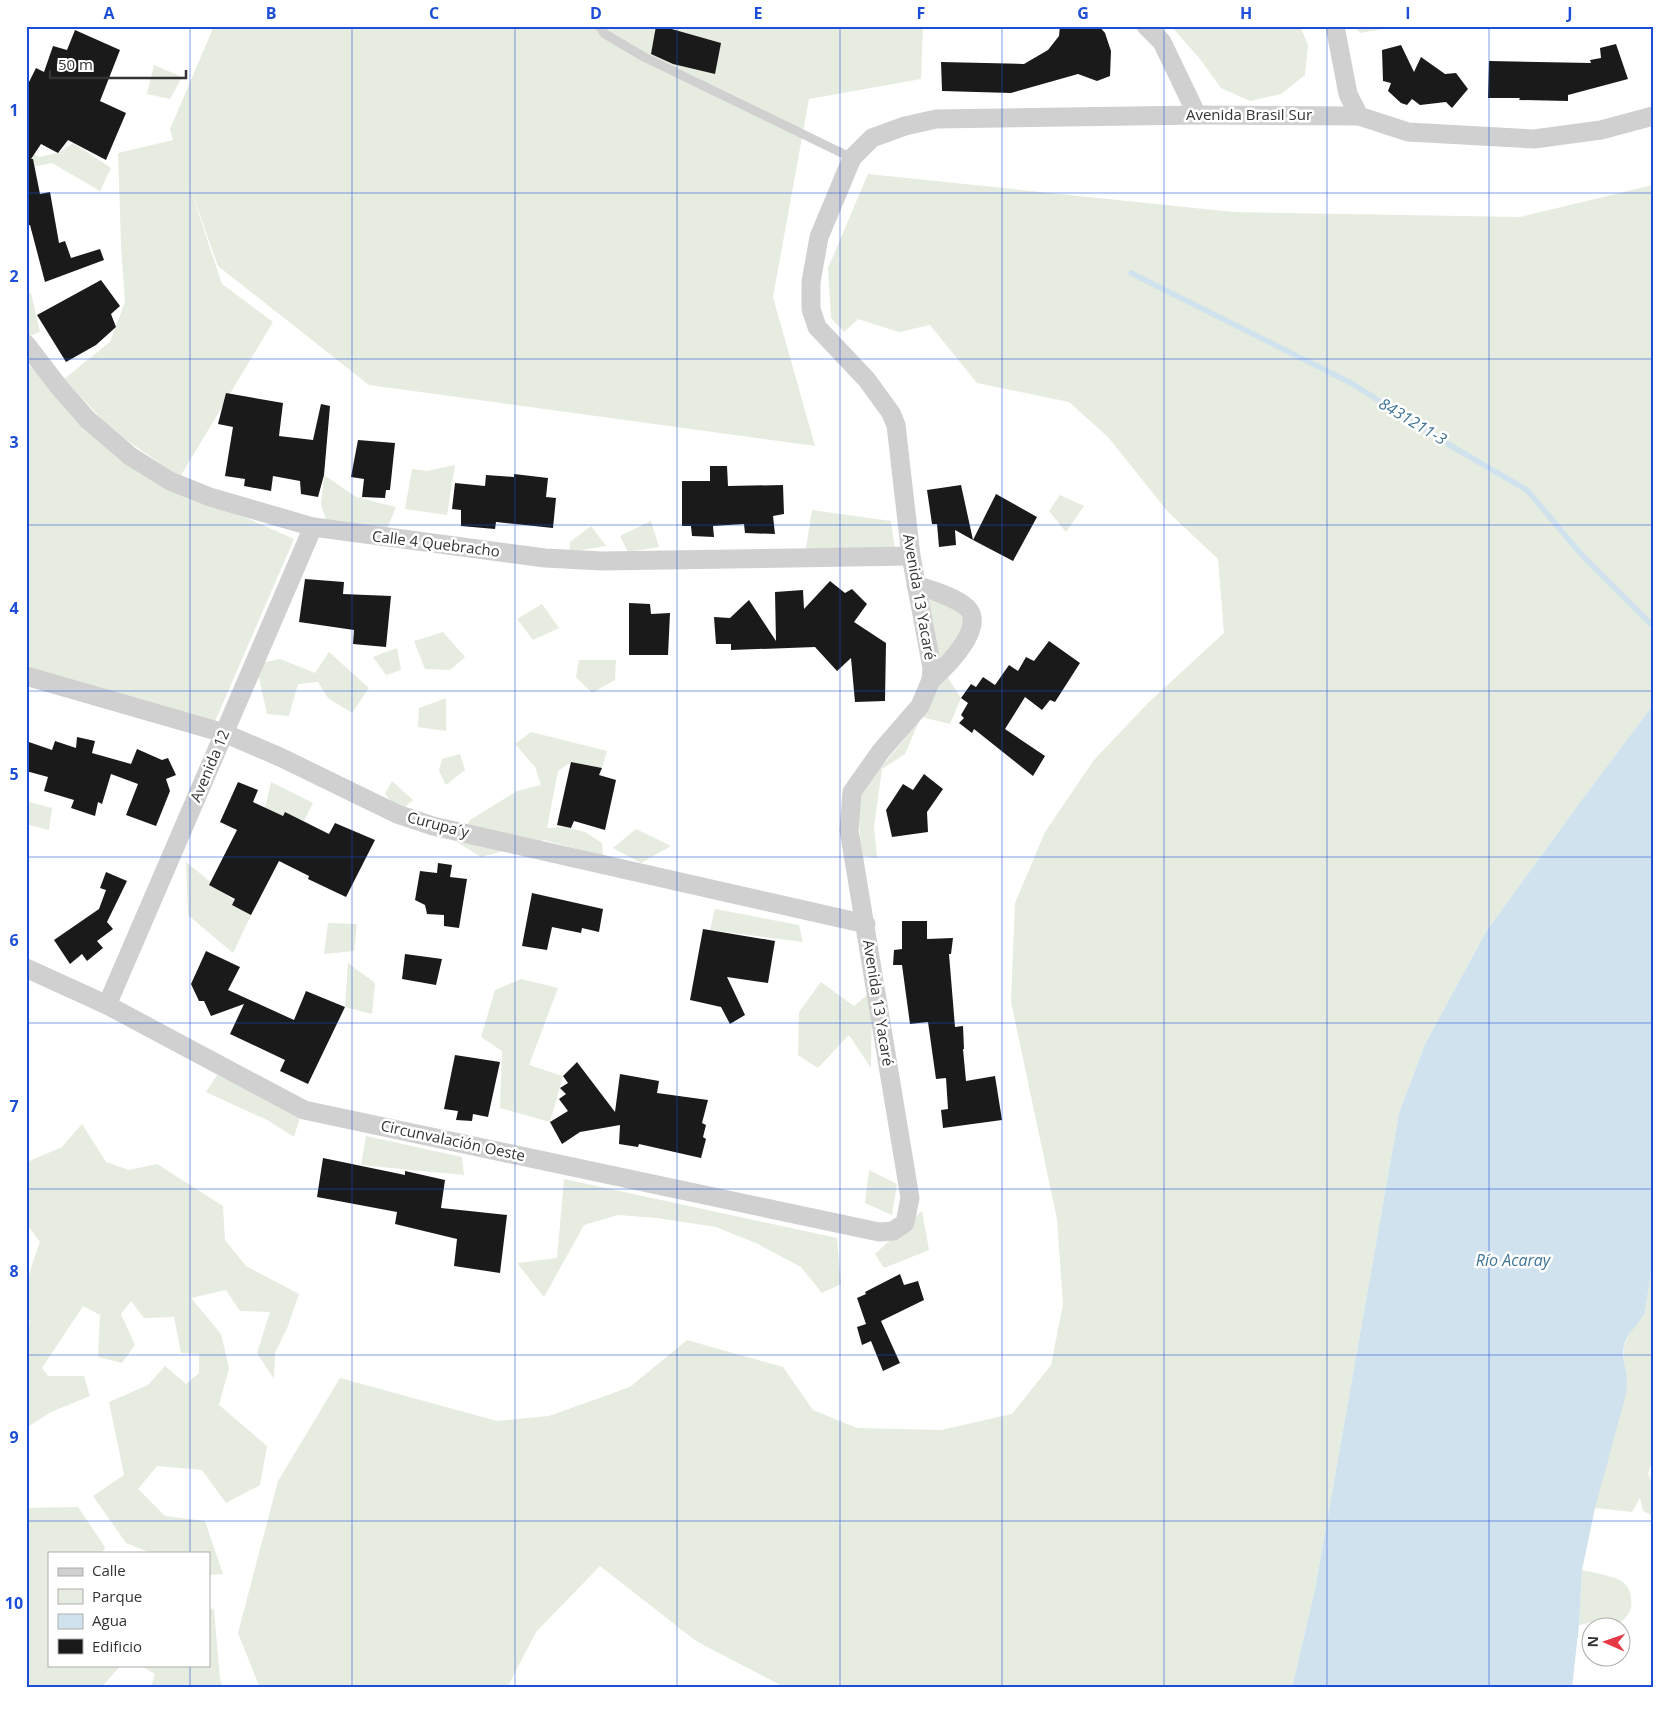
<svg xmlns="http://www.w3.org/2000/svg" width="1679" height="1714" viewBox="0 0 1679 1714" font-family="'Open Sans',sans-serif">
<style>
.green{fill:#e6ecdf}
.water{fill:#cfe2ee}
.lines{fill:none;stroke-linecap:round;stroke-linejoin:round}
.stream{stroke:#cfe2ee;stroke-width:5.5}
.building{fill:#1a1a1a}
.service{stroke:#d0d0d0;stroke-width:9}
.minor{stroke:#d0d0d0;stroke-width:19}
.grid{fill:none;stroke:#1d4ed8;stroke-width:1;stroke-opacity:0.55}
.labels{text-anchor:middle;stroke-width:5;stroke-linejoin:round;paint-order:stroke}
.street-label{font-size:15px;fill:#333;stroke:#fff}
.water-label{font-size:16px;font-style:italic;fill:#3f7597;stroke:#fff}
.neatline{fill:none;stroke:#1d4ed8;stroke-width:2}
.grid-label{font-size:16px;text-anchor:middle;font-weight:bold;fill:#1d4ed8}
</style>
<rect width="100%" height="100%" fill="#fff"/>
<g class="green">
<polygon points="214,26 923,26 921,79 809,99 773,297 815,446 369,385 218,266 189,185 222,284 273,322 180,477 112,430 64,379 110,342 125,302 121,245 118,153 173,140 170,129"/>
<polygon points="1171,26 1300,26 1308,45 1305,75 1281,94 1250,101 1221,88 1200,59"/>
<polygon points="1354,26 1399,26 1360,33"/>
<polygon points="154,65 182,77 170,99 147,94"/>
<polygon points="73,143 111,168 100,191 52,163 26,168 26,150 39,157 58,153"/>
<polygon points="868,174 1233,212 1520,217 1653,185 1653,705 1578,805 1487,930 1425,1044 1399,1113 1315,1589 1292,1688 786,1688 696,1641 600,1566 536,1632 507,1688 260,1688 238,1633 278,1481 340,1378 497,1421 549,1416 630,1387 687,1340 783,1367 813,1410 857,1428 941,1430 1012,1414 1051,1365 1063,1304 1057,1219 1011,1002 1015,903 1045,832 1094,760 1148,703 1224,633 1218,559 1168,512 1108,437 1069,402 977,383 930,325 899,332 858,319 844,332 831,318 828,268"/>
<polygon points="31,293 40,332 26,337 26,294"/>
<polygon points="26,359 29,365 141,471 294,539 213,726 26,671"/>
<polygon points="455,465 447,515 405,509 412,469 427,471"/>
<polygon points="324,475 356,497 396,507 383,539 328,525 321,505"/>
<polygon points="1060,495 1084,506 1066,532 1049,511"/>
<polygon points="812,510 891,521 895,549 806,548"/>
<polygon points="651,521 659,547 628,552 620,536"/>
<polygon points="591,526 606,546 569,552 570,542"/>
<polygon points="942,585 970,632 945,673 961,698 950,724 921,717 905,754 882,769 874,827 877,858 862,855 858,812 861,791 904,740 933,692 929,601"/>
<polygon points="542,604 559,628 533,640 517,619"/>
<polygon points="443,632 465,657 450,670 425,669 414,641"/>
<polygon points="397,648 401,670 386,675 373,657"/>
<polygon points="329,652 369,688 352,713 328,698 318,682 298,684 289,716 267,714 256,664 280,659 315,673"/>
<polygon points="579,660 616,660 615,680 592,693 576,677"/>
<polygon points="446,698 446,731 418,727 419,708"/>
<polygon points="531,732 607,751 602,768 571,762 558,771 547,828 565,827 585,832 602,843 603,856 544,840 481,857 457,842 470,820 517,791 541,785 535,767 515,744"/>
<polygon points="460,754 465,770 446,785 439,771 442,759"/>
<polygon points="392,781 413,800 399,812 385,794"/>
<polygon points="271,782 313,803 304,821 285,812 278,823 270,819 265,808"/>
<polygon points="26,801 52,808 49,830 26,824"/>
<polygon points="636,829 671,846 641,863 613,848"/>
<polygon points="186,862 251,915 233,953 188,915"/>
<polygon points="715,909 799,925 803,942 710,930"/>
<polygon points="328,923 357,924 354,951 324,954"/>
<polygon points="348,963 375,983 372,1014 345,1007"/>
<polygon points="521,979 558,988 529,1065 563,1076 550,1122 500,1108 502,1051 481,1037 495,990"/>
<polygon points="821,982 854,1006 872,991 871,1068 849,1035 818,1068 798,1055 799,1012"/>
<polygon points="217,1075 301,1114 294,1137 269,1121 206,1092"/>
<path d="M82,1124L106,1162L129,1170L157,1164L223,1206L225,1240L246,1266L299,1294L288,1326L275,1353L274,1379L257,1353L270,1312L240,1311L226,1290L191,1298L221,1334L229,1368L219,1405L267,1446L260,1485L226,1503L202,1470L157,1466L138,1489L165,1516L205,1521L223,1574L209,1575V1553H151L126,1543L93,1496L124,1475L109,1402L148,1385L165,1366L186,1384L199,1373V1354L181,1353L174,1317L144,1318L131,1301L121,1314L135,1345L122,1363L98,1357L100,1315L83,1306L42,1368L48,1376H84L90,1396L51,1412L26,1428V1323H30C20,1293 30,1270 40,1242L26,1223V1164L27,1162L62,1147Z"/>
<polygon points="366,1136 462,1157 464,1175 361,1165"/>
<polygon points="869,1170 897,1184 892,1215 865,1203"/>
<polygon points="564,1179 837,1238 841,1284 822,1293 801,1267 758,1244 716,1227 657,1218 618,1215 584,1225 544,1297 517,1263 557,1258"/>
<polygon points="922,1211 929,1250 884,1268 875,1254"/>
<polygon points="1653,1259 1653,1460 1648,1473 1653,1486 1653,1516 1643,1511 1640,1498 1632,1512 1595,1508 1610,1449 1620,1416 1627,1380 1623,1365 1624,1347 1631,1329 1640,1320 1645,1313"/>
<polygon points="78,1507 105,1547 102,1553 49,1553 49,1665 121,1665 101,1688 27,1688 26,1508"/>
<path d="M1582,1570C1593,1573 1619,1576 1626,1585C1631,1591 1633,1604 1630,1611C1627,1618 1616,1628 1608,1626C1605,1626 1601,1623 1598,1621L1579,1625Z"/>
<polygon points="209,1608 214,1609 220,1679 223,1688 151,1688 155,1674 140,1665 209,1665"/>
</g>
<path class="water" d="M1653,705V1259L1645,1313C1638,1325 1627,1333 1624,1346C1621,1359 1627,1370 1627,1382C1627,1387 1626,1392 1625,1398L1595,1508L1582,1570L1579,1625L1572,1688H1292L1315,1589L1399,1113L1425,1044L1487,930L1578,805Z"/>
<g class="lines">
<polyline class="stream" points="1131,273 1351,383 1446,443 1527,490 1581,554 1653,626"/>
</g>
<g class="building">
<polygon points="656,26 661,26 721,43 715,74 673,64 651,54"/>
<polygon points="1060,26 1099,26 1105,33 1111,51 1110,76 1097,81 1078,74 1011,93 942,91 941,62 1024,64 1048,50 1059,36"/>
<polygon points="75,30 120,50 100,101 126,113 106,160 68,140 58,153 41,144 31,159 33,159 40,194 50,192 59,243 65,241 71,258 100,249 104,260 45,282 30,225 26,226 26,88 36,68 44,72 53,46 67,50"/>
<polygon points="1616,44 1628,79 1568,95 1568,101 1519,100 1520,98 1488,98 1489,61 1591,63 1590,60 1601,58 1600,48"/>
<polygon points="1401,45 1414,72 1421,57 1445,74 1456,73 1468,89 1452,108 1446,102 1420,105 1412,99 1407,105 1401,103 1388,91 1391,83 1383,81 1382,50"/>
<polygon points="101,280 120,306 111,314 116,327 96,345 66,362 37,315"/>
<polygon points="226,393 283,403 279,436 313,440 321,404 330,406 324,475 318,497 301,494 300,481 273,476 271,491 244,486 245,479 225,476 233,427 218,424"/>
<polygon points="358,440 395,443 390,490 386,490 385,498 362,497 364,479 351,477"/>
<polygon points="710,466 727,466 728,486 783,485 784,514 773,516 775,534 745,533 744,524 713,526 714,537 692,536 691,526 682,526 682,481 710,481"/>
<polygon points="514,474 548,478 546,497 556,498 553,528 496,522 495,529 461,526 461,510 452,509 455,483 485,486 486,475 514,477"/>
<polygon points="961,485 973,540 955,530 956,545 939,547 937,524 932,524 927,490"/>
<polygon points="996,494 1037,517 1013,561 973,540"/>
<polygon points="305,579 344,582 343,594 391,596 386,647 353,644 354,630 299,622"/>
<polygon points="830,581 845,593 852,589 867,604 854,622 886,643 885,701 855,702 851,658 837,671 815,647 731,650 731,644 716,644 714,617 730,618 749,600 776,641 775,592 803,590 804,609"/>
<polygon points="629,603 650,604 651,614 670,613 668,655 629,655"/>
<polygon points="1049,641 1080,663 1055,702 1050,700 1042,710 1025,697 1005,729 1045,756 1033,776 974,729 972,733 959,723 964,718 961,715 968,703 961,698 971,684 976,687 983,677 995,685 1009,665 1018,671 1026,657 1034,661"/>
<polygon points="77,737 95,741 92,753 131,764 137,749 162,760 168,758 176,775 166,779 170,791 156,826 126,815 138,784 111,774 102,804 98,802 95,816 71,808 74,800 44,791 48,777 26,771 26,741 52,750 55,741 76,748"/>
<polygon points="571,762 602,768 599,775 616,780 605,830 574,821 571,828 557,825"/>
<polygon points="924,774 943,789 927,812 928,832 892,837 886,810 903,784 913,790"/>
<polygon points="238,782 258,790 253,802 283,816 285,812 329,834 335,823 375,840 346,897 308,879 309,876 279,861 251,915 232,905 235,899 209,885 237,830 220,822"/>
<polygon points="438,863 452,865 450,877 467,879 459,928 444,926 444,915 427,914 425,905 415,900 420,871 437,873"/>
<polygon points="106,872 127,881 107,922 113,929 97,941 103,948 87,961 82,954 70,964 54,940 99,909 106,890 100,888"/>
<polygon points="532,893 603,909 599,932 582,928 581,933 552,927 547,950 522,946"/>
<polygon points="902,921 927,921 927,939 953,938 951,954 949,954 955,1027 963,1026 964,1049 963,1049 966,1081 995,1076 1002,1120 943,1128 941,1110 948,1109 946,1078 936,1079 928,1022 910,1024 902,965 893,965 894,950 902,949"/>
<polygon points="703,929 775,941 768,983 727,977 745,1015 730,1024 721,1007 690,1000"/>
<polygon points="206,951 240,967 228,990 294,1020 306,991 345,1007 308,1084 280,1071 285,1060 230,1034 244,1004 211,1016 204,1001 199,1001 191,984"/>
<polygon points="405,954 442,959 436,985 402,979"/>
<polygon points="455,1055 500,1062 488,1117 473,1114 472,1121 456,1120 458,1111 444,1109"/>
<polygon points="577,1062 615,1112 620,1074 659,1081 657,1093 708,1100 702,1123 706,1125 703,1137 706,1139 701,1158 639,1144 638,1147 619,1144 620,1125 580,1132 562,1144 550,1122 568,1111 559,1099 566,1094 560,1088 568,1083 563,1076"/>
<polygon points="323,1158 405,1175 405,1171 445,1180 441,1208 507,1215 500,1273 454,1266 457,1239 395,1224 397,1212 317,1197"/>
<polygon points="900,1274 904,1285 918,1281 924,1300 881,1321 900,1363 883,1371 871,1341 862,1345 857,1327 866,1324 857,1298 866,1294 865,1292"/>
</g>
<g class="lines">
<polyline class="service" points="599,26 605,34 644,57 852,158"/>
<g class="minor">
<polyline points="1146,26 1162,42 1197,115"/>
<polyline points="1335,26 1348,94 1359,116"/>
<polyline points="26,344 59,387 87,419 130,456 170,481 210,497 313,527 545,558 602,561 911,556"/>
<path d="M916,585C931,590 955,597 966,607C988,626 946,667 931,680"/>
<polyline points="26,676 224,733 280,757 397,814 433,826 866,924"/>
<polyline points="26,968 107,1005 304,1110 879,1232 893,1231 905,1223 910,1198 849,830 852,792 881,751 920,706 931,680 932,668 911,556 896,425 891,413 867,380 817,327 811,309 811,282 819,237 852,158 872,138 905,126 936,119 1197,115 1359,116 1408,132 1534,139 1601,130 1653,116"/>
<path d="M107,1005C176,846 243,686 313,527"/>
</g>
</g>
<path class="grid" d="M190,26V1553M352,26V1688M515,26V1688M677,26V1688M840,26V1688M1002,26V1688M1164,26V1688M1327,26V1688M1489,26V1688M26,193H1653M26,359H1653M26,525H1653M26,691H1653M26,857H1653M26,1023H1653M26,1189H1653M26,1355H1653M26,1521H1653M190,1665V1688"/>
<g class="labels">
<g class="street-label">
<text x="1249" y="120">Avenida Brasil Sur</text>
<text transform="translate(436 544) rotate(7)" y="5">Calle 4 Quebracho</text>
<text transform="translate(919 597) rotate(80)" y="5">Avenida 13 Yacaré</text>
<text transform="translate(210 766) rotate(-67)" y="5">Avenida 12</text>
<text transform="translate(438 825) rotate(15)" y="5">Curupa´y</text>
<text transform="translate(878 1003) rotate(81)" y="5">Avenida 13 Yacaré</text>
<text transform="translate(453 1141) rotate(12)" y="5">Circunvalación Oeste</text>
</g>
<g class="water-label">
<text transform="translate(1413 421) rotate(31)" y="6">8431211-3</text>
<text x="1513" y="1266">Río Acaray</text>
</g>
</g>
<rect width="1679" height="1714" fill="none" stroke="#ffffff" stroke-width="55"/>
<rect x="48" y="1552" width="162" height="115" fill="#ffffff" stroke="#adadad"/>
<rect x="58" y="1568" width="25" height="8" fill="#d0d0d0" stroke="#adadad"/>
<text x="92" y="1576" font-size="15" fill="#333333">Calle</text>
<rect x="58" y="1589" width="25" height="15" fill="#e6ecdf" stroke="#adadad"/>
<text x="92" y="1602" font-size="15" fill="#333333">Parque</text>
<rect x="58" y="1614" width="25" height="15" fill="#cfe2ee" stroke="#adadad"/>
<text x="92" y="1626" font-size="15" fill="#333333">Agua</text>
<rect x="58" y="1639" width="25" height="15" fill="#1a1a1a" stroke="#adadad"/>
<text x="92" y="1652" font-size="15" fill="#333333">Edificio</text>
<g transform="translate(1606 1642) rotate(272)"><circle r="24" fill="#ffffff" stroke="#adadad"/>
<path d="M0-4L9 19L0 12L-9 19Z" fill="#e63946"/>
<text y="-8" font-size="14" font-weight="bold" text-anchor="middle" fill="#333333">N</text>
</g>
<path d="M50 70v8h136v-8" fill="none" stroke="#333333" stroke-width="2.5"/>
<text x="58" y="70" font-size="15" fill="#333333" stroke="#ffffff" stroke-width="4" paint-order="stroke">50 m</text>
<rect x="28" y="28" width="1624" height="1658" class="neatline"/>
<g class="grid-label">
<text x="109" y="19">A</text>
<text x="271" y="19">B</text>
<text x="434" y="19">C</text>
<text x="596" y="19">D</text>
<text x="758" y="19">E</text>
<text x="921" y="19">F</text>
<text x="1083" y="19">G</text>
<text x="1246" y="19">H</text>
<text x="1408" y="19">I</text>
<text x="1570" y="19">J</text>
<text x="14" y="116">1</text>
<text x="14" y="282">2</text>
<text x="14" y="448">3</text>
<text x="14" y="614">4</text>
<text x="14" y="780">5</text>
<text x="14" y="946">6</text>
<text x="14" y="1112">7</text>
<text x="14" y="1277">8</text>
<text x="14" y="1443">9</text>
<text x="14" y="1609">10</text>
</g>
</svg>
